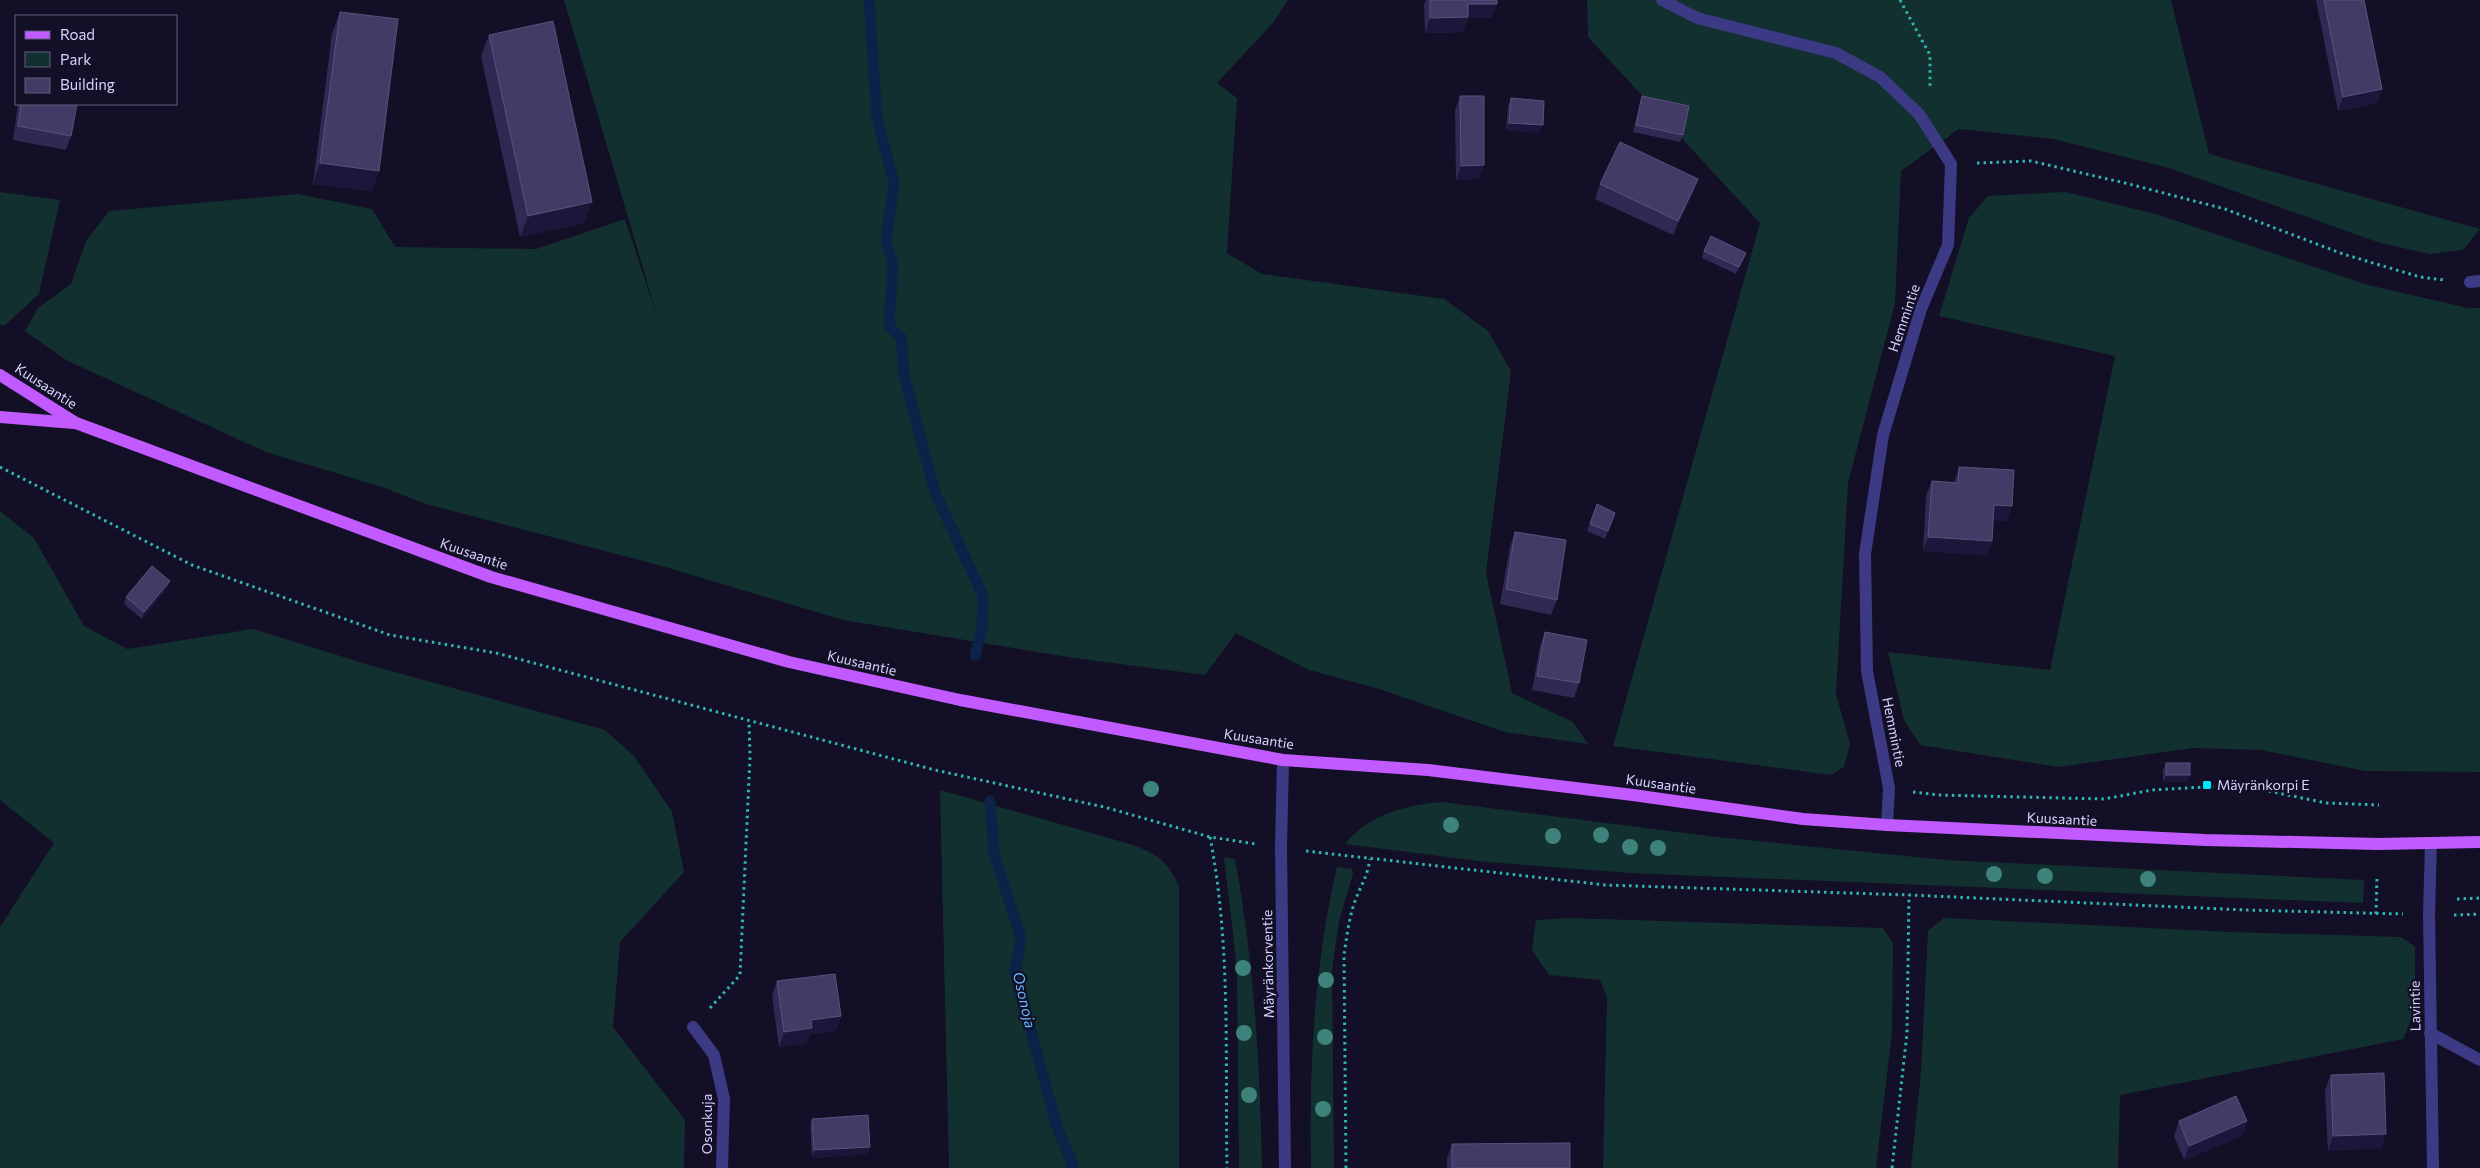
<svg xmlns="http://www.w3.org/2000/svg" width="2480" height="1168" viewBox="0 0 2480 1168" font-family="Commissioner,sans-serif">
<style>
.green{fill:#12302f}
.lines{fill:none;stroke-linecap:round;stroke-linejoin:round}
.stream{stroke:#0c2248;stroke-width:11}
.path{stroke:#2fb8b0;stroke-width:3;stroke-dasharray:2.5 4;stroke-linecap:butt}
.minor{stroke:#3d3a85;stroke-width:12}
.major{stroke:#c25bff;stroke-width:12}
.tree{fill:#3d827b}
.wall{fill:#312854}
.shaded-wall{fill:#1d163a}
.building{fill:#433a66;stroke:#5a527e}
.poi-dot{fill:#00e5ff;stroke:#130f26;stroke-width:2}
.labels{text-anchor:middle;stroke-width:4.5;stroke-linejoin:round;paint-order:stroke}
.street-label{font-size:14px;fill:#d9d4ff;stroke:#130f26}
.poi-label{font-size:14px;fill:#d9d4ff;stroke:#130f26;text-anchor:start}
.water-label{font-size:15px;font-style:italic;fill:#62b6ff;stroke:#130f26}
</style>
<rect width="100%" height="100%" fill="#130f26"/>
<g class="green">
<polygon points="564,0 1288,0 1272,24 1217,83 1237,98 1227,253 1262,274 1444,299 1488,331 1511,371 1486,573 1512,693 1573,722 1588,744 1505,732 1379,689 1309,670 1236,633 1205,675 1074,658 843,620 662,566 426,504 379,486 266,452 66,360 25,331 38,308 71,284 86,241 109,211 298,194 372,209 395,247 536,249 625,219 658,319"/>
<polygon points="1587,0 2171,0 2209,154 2480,229 2463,250 2430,254 2380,243 2169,168 2053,139 1959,129 1901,171 1895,303 1848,483 1836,694 1850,744 1844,767 1831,775 1613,746 1760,223 1588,37"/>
<polygon points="0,192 60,200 39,294 4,326 0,324"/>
<polygon points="2065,192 2156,214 2368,285 2468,308 2480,308 2480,772 2365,771 2261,750 2193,748 2058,767 1920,745 1904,720 1888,652 2050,670 2115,356 1939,316 1969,218 1988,196"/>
<polygon points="0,511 34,538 84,626 127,649 253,629 369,665 605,730 634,756 672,812 684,872 620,942 613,1027 685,1120 684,1168 0,1168 0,927 54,843 0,800"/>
<path d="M940,790L1130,844C1157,854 1166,859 1179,886V1168H949Z"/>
<path d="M1442,802L1717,837L1946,860L2364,880L2363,903L1629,873L1487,862L1345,844C1369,814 1406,805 1442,802Z"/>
<path d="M1224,857L1235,859C1254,961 1260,1064 1262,1168H1239L1237,969Z"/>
<path d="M1337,867L1352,869L1353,874L1339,921L1332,970L1334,1168H1311C1309,1068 1314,964 1337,867Z"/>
<polygon points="1567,918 1883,928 1893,943 1892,1032 1876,1168 1603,1168 1607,997 1600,980 1549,975 1532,950 1536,920"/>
<polygon points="1944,918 2231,932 2401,937 2415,947 2415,1011 2403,1039 2120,1095 2118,1168 1911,1168 1921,1072 1928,931"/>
</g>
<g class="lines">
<g class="stream">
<polyline points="869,0 877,118 894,183 886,242 893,263 889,326 901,337 904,375 935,492 983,596 982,630 975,655"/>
<polyline points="990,801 994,853 1021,938 1015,971 1056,1124 1074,1168"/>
</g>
<g class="path">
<polyline points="1900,0 1930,55 1930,87"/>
<polyline points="1977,163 2031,161 2129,184 2225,209 2343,254 2420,277 2445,280"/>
<polyline points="0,467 192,565 390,635 496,653 935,770 1104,807 1210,837 1256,844"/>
<polyline points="1913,792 1938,795 2104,799 2152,790 2240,785 2326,803 2379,805"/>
<path d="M1210,837C1231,945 1225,1058 1227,1168"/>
<polyline points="1306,851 1605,885 1909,895 2246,910 2403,914"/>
<polyline points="2457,899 2480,898"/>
<polyline points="2376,914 2377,878"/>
<polyline points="2454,915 2480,914"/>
<polyline points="710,1008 740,975 750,757 749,721"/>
<path d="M1346,1168L1344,955C1347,936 1349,915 1357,896C1363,881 1367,877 1370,859"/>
<polyline points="1892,1168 1907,1033 1909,895"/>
</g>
<g class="minor">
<polyline points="1662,0 1697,18 1836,53 1880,77 1919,114 1951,164 1948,245 1921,309 1883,435 1865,554 1867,671 1889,788 1887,825"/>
<polyline points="2470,282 2480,281"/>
<polyline points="1283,760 1281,848 1285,1168"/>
<polyline points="2431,843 2429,914 2433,1168"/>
<polyline points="693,1027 714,1055 724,1099 722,1168"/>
<polyline points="2430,1033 2480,1060"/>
</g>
<g class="major">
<polyline points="0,375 76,423 491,577 789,662 960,700 1283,760 1428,770 1633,795 1803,819 1887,825 2205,840 2378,844 2480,842"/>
<polyline points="0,417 74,423"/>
</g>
</g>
<g class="tree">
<circle cx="1151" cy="789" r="8"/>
<circle cx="1451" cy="825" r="8"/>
<circle cx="1601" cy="835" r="8"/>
<circle cx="1553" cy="836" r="8"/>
<circle cx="1630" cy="847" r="8"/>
<circle cx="1658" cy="848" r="8"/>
<circle cx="1994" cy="874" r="8"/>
<circle cx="2045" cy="876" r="8"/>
<circle cx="2148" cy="879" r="8"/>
<circle cx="1243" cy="968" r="8"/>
<circle cx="1326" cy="980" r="8"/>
<circle cx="1244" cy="1033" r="8"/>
<circle cx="1325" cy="1037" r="8"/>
<circle cx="1249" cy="1095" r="8"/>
<circle cx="1323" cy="1109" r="8"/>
</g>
<g class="wall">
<polygon points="1426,0 1497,0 1497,4 1491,18 1468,18 1463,32 1425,33 1424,4"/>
<polygon points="2316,0 2364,0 2382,89 2377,103 2338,111"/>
<polygon points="340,12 379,171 372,191 313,184 332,33"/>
<polygon points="489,35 584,223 520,237 481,56"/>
<polygon points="1460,96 1479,179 1456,180 1455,111"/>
<polygon points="1642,96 1683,135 1680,142 1633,132 1640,103"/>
<polygon points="1511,98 1540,133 1506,130 1508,106"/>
<polygon points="18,104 77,104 71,136 66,150 13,140"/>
<polygon points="1698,179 1693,193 1673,235 1595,199 1600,184"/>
<polygon points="1704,251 1746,253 1736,274 1702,258"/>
<polygon points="1959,467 2012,506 2006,521 1994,520 1992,541 1987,555 1923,551 1926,496 1932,481 1954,483"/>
<polygon points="1597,504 1615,513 1605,539 1587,531"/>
<polygon points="1515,532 1557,600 1551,615 1500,604 1510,546"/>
<polygon points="170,581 167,588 142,619 124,604 126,597"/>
<polygon points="1545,632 1579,683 1574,698 1532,690 1540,646"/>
<polygon points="2166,763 2190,775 2187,782 2163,782 2163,770"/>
<polygon points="777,981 841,1016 835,1031 810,1034 806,1043 779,1047 772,996"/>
<polygon points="2331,1075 2386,1134 2381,1148 2328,1151 2325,1090"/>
<polygon points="812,1119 867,1154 812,1158 810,1126"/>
<polygon points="2179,1121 2247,1121 2242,1136 2184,1160 2174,1136"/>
<polygon points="1452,1144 1570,1168 1447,1168 1447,1158"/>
</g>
<g class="shaded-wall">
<polygon points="1468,4 1497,4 1491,18 1468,18 1463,32 1425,33 1430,18"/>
<polygon points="2382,89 2377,103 2338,111 2343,97"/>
<polygon points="1509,123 1543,125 1540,133 1506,130"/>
<polygon points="320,163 379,171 372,191 313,184"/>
<polygon points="1484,165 1479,179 1456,180 1461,166"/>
<polygon points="1698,179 1693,193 1673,235 1678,221"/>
<polygon points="592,202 584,223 520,237 528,216"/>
<polygon points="1746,253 1743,260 1736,274 1739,267"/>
<polygon points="1994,505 2012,506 2006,521 1989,520"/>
<polygon points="1928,537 1992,541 1987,555 1923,551"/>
<polygon points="170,581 167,588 142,619 144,612"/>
<polygon points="2166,775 2190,775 2187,782 2163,782"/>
<polygon points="841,1016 835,1031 810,1034 806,1043 779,1047 784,1032 811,1020"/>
<polygon points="2247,1121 2242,1136 2184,1160 2189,1146"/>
<polygon points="2386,1134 2381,1148 2328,1151 2333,1136"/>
<polygon points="870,1147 867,1154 812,1158 814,1150"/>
</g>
<g class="building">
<polygon points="1430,0 1497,0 1497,4 1468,4 1468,17 1430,18"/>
<polygon points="2324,0 2364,0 2382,89 2343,97"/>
<polygon points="340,12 398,19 379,171 320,163"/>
<polygon points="553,21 592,202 528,216 489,35"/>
<polygon points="1460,96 1484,96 1484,165 1461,166"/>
<polygon points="1642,96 1689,106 1683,135 1636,125"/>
<polygon points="1511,98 1544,101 1543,125 1509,123"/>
<polygon points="21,104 77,104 71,136 18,126"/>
<polygon points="1620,142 1698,179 1678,221 1600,184"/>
<polygon points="1711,236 1746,253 1739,267 1704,251"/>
<polygon points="1959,467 2014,470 2012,506 1994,505 1992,541 1928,537 1932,481 1958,483"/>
<polygon points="1597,504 1615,513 1608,531 1590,524"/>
<polygon points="1515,532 1566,540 1557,600 1506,589"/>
<polygon points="152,566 170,581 144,612 126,597"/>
<polygon points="1545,632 1587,640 1579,683 1537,676"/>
<rect x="2166" y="763" width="24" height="12"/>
<polygon points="835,974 841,1016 811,1020 812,1028 784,1032 777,981"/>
<polygon points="2384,1073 2386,1134 2333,1136 2331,1075"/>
<polygon points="2236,1096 2247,1121 2189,1146 2179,1121"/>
<polygon points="868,1115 870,1147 814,1150 812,1119"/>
<polygon points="1570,1143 1570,1168 1452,1168 1452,1144"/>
</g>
<rect class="poi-dot" x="2202" y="780" width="10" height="10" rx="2.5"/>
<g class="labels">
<g class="street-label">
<text transform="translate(1904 318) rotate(-71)" y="5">Hemmintie</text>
<text transform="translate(46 386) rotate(33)" y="5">Kuusaantie</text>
<text transform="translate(474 554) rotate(19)" y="5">Kuusaantie</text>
<text transform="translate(862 663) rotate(13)" y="5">Kuusaantie</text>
<text transform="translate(1894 732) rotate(79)" y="5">Hemmintie</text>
<text transform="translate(1259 739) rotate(9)" y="5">Kuusaantie</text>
<text transform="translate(1661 784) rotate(8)" y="5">Kuusaantie</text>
<text transform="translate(2062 819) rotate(3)" y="5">Kuusaantie</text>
<text transform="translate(1268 964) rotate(-91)" y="5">Mäyränkorventie</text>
<text transform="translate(2415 1006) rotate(-91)" y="5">Lavintie</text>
<text transform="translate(707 1124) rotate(-90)" y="5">Osonkuja</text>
</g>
<g class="poi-label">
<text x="2217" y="790">Mäyränkorpi E</text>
</g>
<g class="water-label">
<text transform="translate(1024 1000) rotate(77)" y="5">Osonoja</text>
</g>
</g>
<rect x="15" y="15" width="162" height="90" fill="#130f26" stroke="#625e7d"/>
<rect x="25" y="31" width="25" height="8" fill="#c25bff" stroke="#625e7d"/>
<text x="60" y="40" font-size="15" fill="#d9d4ff">Road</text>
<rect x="25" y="52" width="25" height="15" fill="#12302f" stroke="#625e7d"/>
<text x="60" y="65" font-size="15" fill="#d9d4ff">Park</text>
<rect x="25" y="78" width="25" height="15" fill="#433a66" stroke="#625e7d"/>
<text x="60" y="90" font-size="15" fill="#d9d4ff">Building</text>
</svg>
